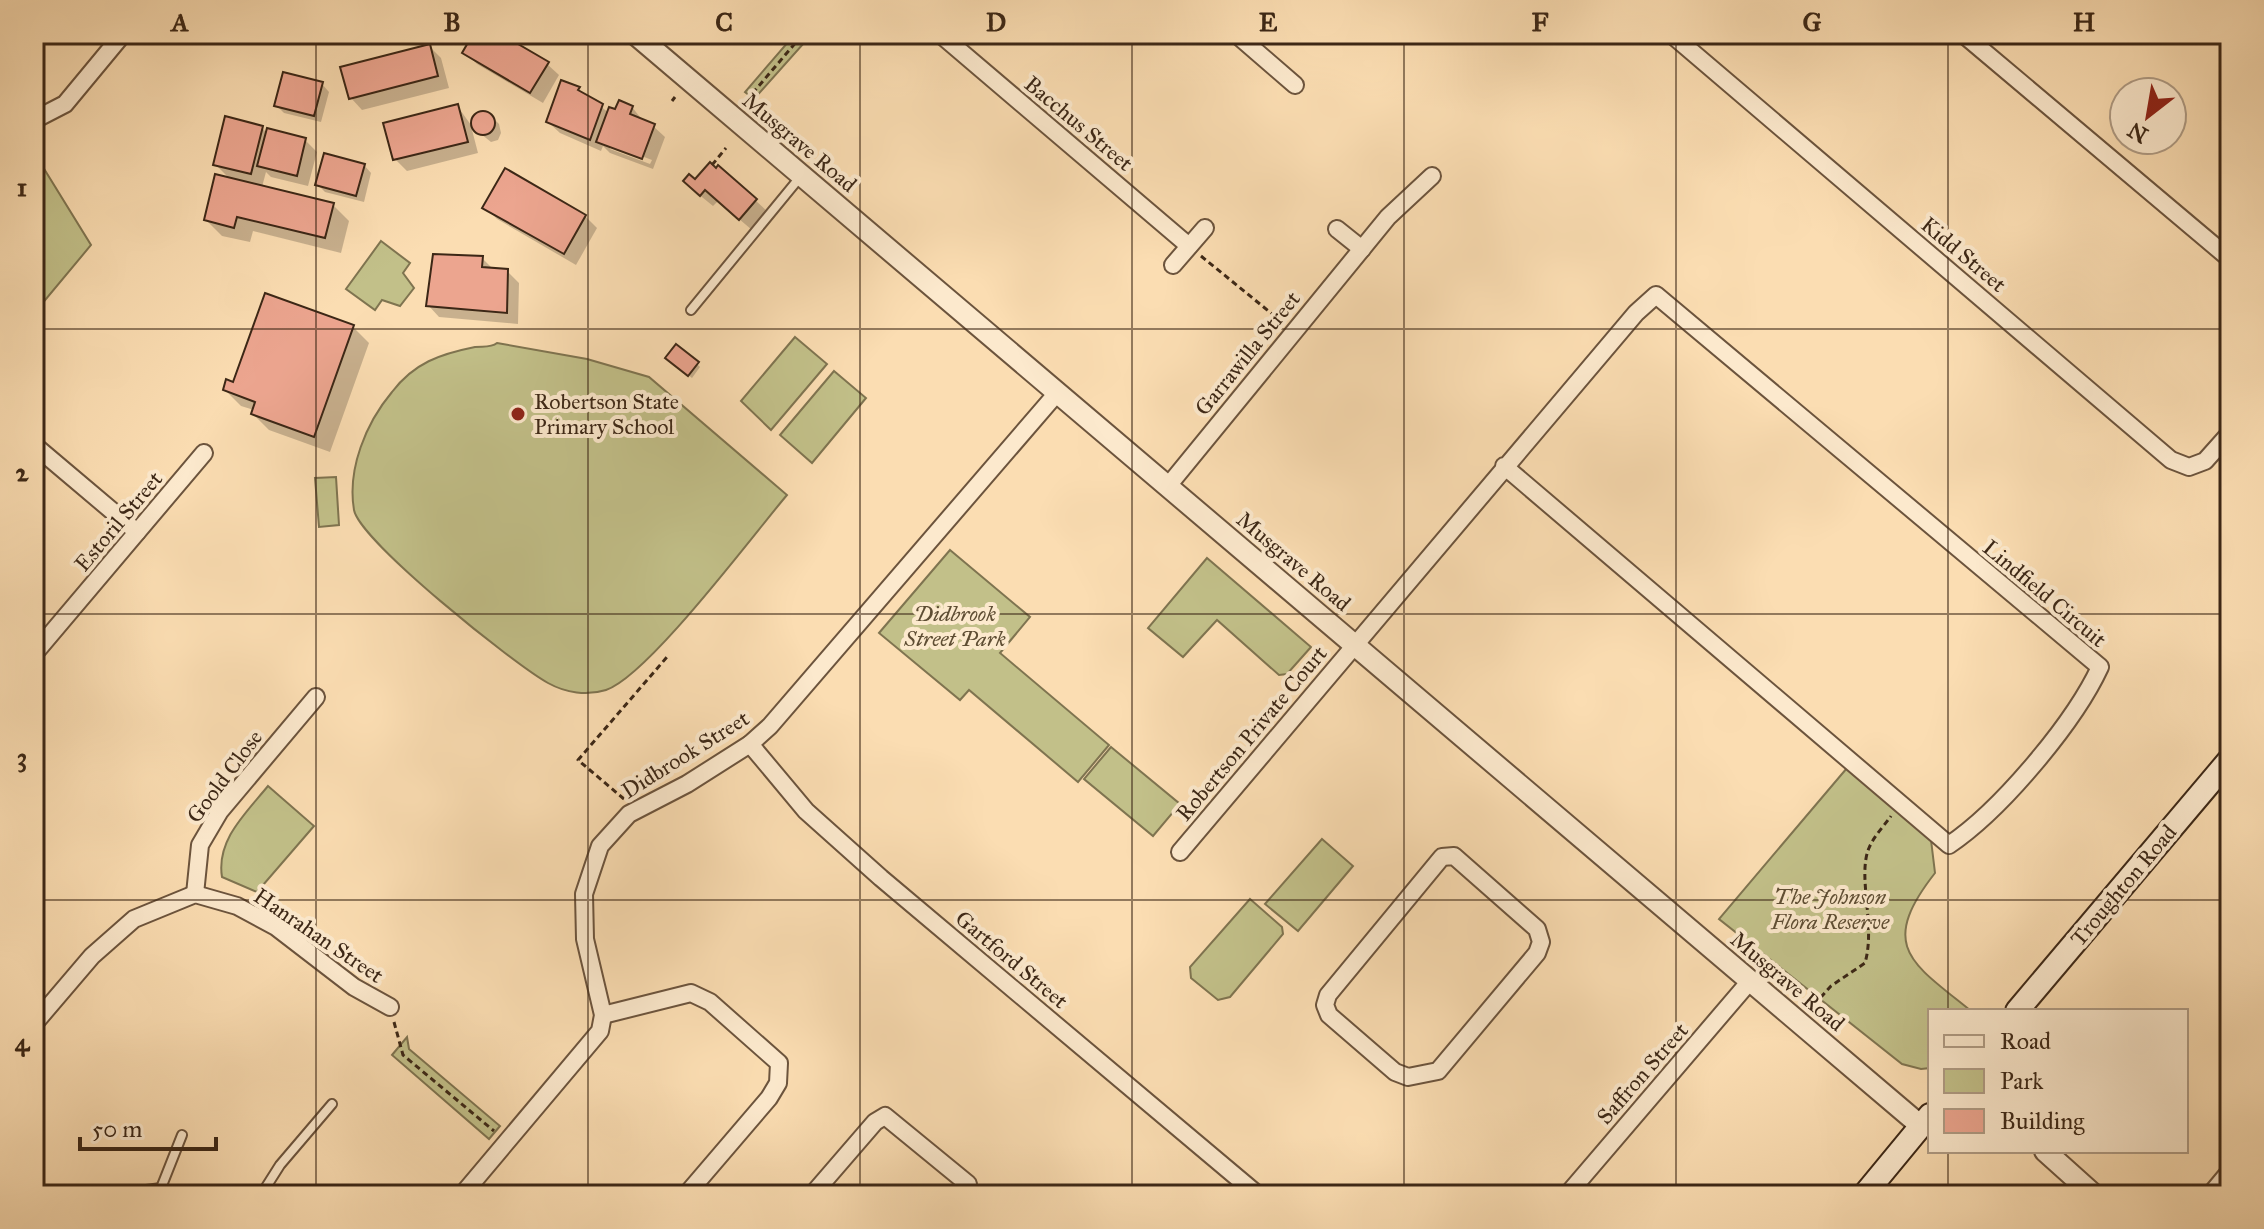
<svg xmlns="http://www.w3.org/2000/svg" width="2264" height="1229" viewBox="0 0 2264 1229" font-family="'IM FELL Great Primer',serif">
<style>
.green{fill:#c2c089;stroke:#7f7450;stroke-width:2}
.shadow{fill:#0003;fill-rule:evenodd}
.building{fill:#eca58f;stroke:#3c2716;stroke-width:2}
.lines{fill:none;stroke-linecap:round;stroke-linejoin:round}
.service-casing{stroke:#6c543d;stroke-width:12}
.minor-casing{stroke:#6c543d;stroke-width:20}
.tertiary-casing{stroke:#6c543d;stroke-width:24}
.secondary-casing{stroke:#3c2716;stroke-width:26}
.path{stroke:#3c2716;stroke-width:3;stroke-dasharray:6 4;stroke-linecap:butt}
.service{stroke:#fce9cd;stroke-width:8}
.minor{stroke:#fce9cd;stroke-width:16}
.tertiary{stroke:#fce9cd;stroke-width:20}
.secondary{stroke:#fce9cd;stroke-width:22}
.grid{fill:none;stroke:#3c2716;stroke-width:2;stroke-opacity:0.55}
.poi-dot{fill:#8f2418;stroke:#fce9cd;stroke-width:3}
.labels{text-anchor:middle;stroke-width:8;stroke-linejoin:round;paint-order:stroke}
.street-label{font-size:22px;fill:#3c2716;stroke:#fce9cd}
.poi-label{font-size:22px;fill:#3c2716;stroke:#fce9cd;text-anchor:start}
.park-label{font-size:22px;font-style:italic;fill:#5e4d33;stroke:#fce9cd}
.neatline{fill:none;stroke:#3c2716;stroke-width:3}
.grid-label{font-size:26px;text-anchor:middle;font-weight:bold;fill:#3c2716}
</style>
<rect width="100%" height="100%" fill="#fbddb2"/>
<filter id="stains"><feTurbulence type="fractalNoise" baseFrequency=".0025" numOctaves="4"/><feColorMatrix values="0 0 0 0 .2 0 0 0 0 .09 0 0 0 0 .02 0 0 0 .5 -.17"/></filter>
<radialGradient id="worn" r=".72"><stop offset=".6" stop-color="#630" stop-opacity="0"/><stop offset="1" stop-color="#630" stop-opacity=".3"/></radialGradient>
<g class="green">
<polygon points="795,34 812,34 754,99 745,92"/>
<polygon points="34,159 38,159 91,245 36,311"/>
<polygon points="381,241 410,263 403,273 414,288 400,306 382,300 375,310 346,289"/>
<polygon points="795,337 827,364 771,430 741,401"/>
<path d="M497,343L587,359L649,377L787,495C753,535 648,676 606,690C587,696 566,693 548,683C515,665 360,541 354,510C347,469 366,423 392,392C414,363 440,354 475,347C483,346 491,348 497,343Z"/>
<polygon points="834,371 866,398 812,463 780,435"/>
<polygon points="336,477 339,525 319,527 315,478"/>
<polygon points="950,550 1030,617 1000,653 1109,745 1078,782 969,690 960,700 879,633"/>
<polygon points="1207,558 1311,647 1287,674 1279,675 1217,620 1183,657 1148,628"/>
<polygon points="1111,747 1180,804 1153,836 1084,779"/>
<path d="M1847,768L1931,840L1935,873C1877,947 1912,963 1971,1011H1930V1068L1921,1069L1902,1064L1719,919Z"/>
<path d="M268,786L314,826L257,892L222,877C216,840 246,813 268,786Z"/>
<polygon points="1322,839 1353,866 1298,931 1265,904"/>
<polygon points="1250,899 1282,927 1283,934 1230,997 1218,1000 1191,978 1190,967"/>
<polygon points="407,1037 409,1049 500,1126 489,1139 392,1055"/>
</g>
<g class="shadow">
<polygon points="476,34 497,34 547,64 559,75 543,103 477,64 465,52"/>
<polygon points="429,46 441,58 449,88 362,110 351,98"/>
<polygon points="322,84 329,92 321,122 284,113 276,105"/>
<path d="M578,89L609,113L632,107L643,121L653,126L665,137L653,169L610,153L603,146L601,151L560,133L548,122ZM610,144L652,160L650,164L610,149Z"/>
<polygon points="458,107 471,125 476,115 484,113 491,116 499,124 501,133 498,140 491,142 471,126 478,153 407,171 395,159"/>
<polygon points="262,128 267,133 305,140 317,152 308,186 271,177 266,172 262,187 333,205 349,221 341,253 253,231 250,242 222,236 206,220 230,179 215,164"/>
<polygon points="364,165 371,173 364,202 325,192 318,185"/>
<polygon points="719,167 768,212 752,230 718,201 713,206 697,193 695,181"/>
<polygon points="485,207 585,216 597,228 576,265 497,219"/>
<polygon points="482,258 494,270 507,271 519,283 518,324 439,317 428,305"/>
<polygon points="353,327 369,343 330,452 269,430 253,414 254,410 241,406 225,390"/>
<polygon points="671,361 697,364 700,367 692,378"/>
</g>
<g class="building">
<polygon points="473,34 501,34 549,62 530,93 462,53"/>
<polygon points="430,44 438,76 349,99 340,67"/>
<polygon points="283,72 323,82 314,116 274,106"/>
<polygon points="561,80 580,87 578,90 603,104 590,140 546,122"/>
<polygon points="619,100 633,106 630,114 655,124 642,159 596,142 609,107 615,109"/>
<polygon points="458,104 468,142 393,160 383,123"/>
<circle cx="483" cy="123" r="12"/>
<polygon points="225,116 263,126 251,174 213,165"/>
<polygon points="267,128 306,138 297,176 257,166"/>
<polygon points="324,153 365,164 356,196 315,185"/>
<polygon points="710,162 716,168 718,165 757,199 739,220 705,190 700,196 683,181 689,174 695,179"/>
<polygon points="505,168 586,215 564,254 482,208"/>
<polygon points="215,174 334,203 325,238 237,217 234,228 204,220"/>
<polygon points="433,254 483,256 482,267 508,269 507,313 426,306"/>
<polygon points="265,293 354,325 314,437 251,414 255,402 223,390 226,379 233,382"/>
<polygon points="676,344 699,362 688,376 665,358"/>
</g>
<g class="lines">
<defs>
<g id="service">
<polyline points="691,310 801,176"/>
<polyline points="161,1188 182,1135"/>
<polyline points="109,1195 161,1188 186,1195"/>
<polyline points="261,1195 280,1165 332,1104"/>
</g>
<g id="minor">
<polyline points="940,34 1189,246"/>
<polyline points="1236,34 1295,85"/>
<polyline points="1671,34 2171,460 2189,467 2205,461 2230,433"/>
<polyline points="1963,34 2230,259"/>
<polyline points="34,120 65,104 123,34"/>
<polyline points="1337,229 1362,249"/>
<polyline points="1173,265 1205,228"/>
<polyline points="34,445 137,532"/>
<polyline points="1168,486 1388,217 1432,176"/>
<polyline points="34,654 204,453"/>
<polyline points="750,744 806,811 881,878 1258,1195"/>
<path d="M1180,852L1636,313L1656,295L2100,667C2074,723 2001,810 1949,845L1504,466"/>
<polygon points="1454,856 1537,929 1541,942 1537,953 1438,1071 1408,1077 1395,1072 1329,1015 1325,1005 1328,995 1442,857"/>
<polyline points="195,894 200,845 220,811 316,697"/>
<polyline points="603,1015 691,993 710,1002 779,1063 778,1083 769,1098 686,1195"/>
<polyline points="34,1024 92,956 134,919 195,894 237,906 276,927 354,987 390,1007"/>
<polyline points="462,1195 600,1031 603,1015 585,939 584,894 600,846 629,814 687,784 750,744 770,726 1057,393"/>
<polyline points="812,1195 875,1122 885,1116 968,1184"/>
<polyline points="1567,1195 1750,981"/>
<polyline points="2210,1195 2230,1171"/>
</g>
<g id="tertiary">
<polyline points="635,34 1921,1126"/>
<polyline points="2045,1151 2094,1195"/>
</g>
<g id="secondary">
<polyline points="2017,1011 2230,759"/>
<polyline points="1864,1195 1930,1115"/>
</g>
</defs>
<use href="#service" class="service-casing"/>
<use href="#minor" class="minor-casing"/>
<use href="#tertiary" class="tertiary-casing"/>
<use href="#secondary" class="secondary-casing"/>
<g class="path">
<polyline points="672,101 675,97"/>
<polyline points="746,101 803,34"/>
<polyline points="712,165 726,148"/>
<polyline points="1201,256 1282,322"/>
<polyline points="624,799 578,760 667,657"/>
<path d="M1814,1005L1831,986L1865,963C1876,925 1857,876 1869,848C1874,836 1884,826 1891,816"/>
<polyline points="394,1022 403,1055 494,1131"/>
</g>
<use href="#service" class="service"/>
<use href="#minor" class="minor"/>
<use href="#tertiary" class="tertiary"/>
<use href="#secondary" class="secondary"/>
</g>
<path class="grid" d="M316,34V1195M588,34V1195M860,34V1195M1132,34V1195M1404,34V1195M1676,34V1195M1948,34V1011M34,329H2230M34,614H2230M34,900H2230M1948,1151V1195"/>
<circle class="poi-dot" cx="518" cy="414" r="8"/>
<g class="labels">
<g class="street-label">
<text transform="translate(1079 123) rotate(40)" y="8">Bacchus Street</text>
<text transform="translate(800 142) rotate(40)" y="8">Musgrave Road</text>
<text transform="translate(1964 254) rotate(40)" y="8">Kidd Street</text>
<text transform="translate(1247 353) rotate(-51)" y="8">Garrawilla Street</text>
<text transform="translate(118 521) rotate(-50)" y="8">Estoril Street</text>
<text transform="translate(1294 561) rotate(40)" y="8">Musgrave Road</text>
<text transform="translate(2045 593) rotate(40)" y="8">Lindfield Circuit</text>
<text transform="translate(1251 733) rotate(-50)" y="8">Robertson Private Court</text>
<text transform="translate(685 754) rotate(-32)" y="8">Didbrook Street</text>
<text transform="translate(224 776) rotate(-53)" y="8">Goold Close</text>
<text transform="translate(2123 885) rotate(-50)" y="8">Troughton Road</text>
<text transform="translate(319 935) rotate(34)" y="8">Hanrahan Street</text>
<text transform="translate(1012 959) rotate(40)" y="8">Gartford Street</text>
<text transform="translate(1788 981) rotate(40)" y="8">Musgrave Road</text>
<text transform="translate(1642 1073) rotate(-49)" y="8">Saffron Street</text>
</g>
<g class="poi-label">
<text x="534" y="409">Robertson State<tspan x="534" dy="25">Primary School</tspan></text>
</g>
<g class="park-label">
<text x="955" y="621">Didbrook<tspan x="955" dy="25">Street Park</tspan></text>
<text x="1830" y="904">The Johnson<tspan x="1830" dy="25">Flora Reserve</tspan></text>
</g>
</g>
<rect width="2264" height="1229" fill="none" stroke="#fbddb2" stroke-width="88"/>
<rect x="1928" y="1009" width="260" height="144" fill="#fce9cd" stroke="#af9b84" stroke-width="2"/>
<rect x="1944" y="1035" width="40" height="12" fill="#fce9cd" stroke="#af9b84" stroke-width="2"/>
<text x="2000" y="1049" font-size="24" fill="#3c2716">Road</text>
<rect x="1944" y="1069" width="40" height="24" fill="#c2c089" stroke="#af9b84" stroke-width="2"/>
<text x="2000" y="1089" font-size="24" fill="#3c2716">Park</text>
<rect x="1944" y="1109" width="40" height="24" fill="#eca58f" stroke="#af9b84" stroke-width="2"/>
<text x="2000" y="1129" font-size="24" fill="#3c2716">Building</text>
<g transform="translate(2148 116) rotate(211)"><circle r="38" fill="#fce9cd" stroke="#af9b84" stroke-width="2"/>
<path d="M0-6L14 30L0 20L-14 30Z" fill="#8f2418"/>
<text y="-12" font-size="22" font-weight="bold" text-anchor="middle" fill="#3c2716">N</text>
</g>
<path d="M80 1137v12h136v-12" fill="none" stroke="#3c2716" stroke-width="4"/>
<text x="92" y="1137" font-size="24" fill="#3c2716" stroke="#fce9cd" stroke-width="6" paint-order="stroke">50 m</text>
<rect x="44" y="44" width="2176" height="1141" class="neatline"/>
<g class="grid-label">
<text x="180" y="31">A</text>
<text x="452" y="31">B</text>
<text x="724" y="31">C</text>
<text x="996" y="31">D</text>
<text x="1268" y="31">E</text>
<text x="1540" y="31">F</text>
<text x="1812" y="31">G</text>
<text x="2084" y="31">H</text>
<text x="22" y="196">1</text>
<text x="22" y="481">2</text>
<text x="22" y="766">3</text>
<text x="22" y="1051">4</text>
</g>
<rect width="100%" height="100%" filter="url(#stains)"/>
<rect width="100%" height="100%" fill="url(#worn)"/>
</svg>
